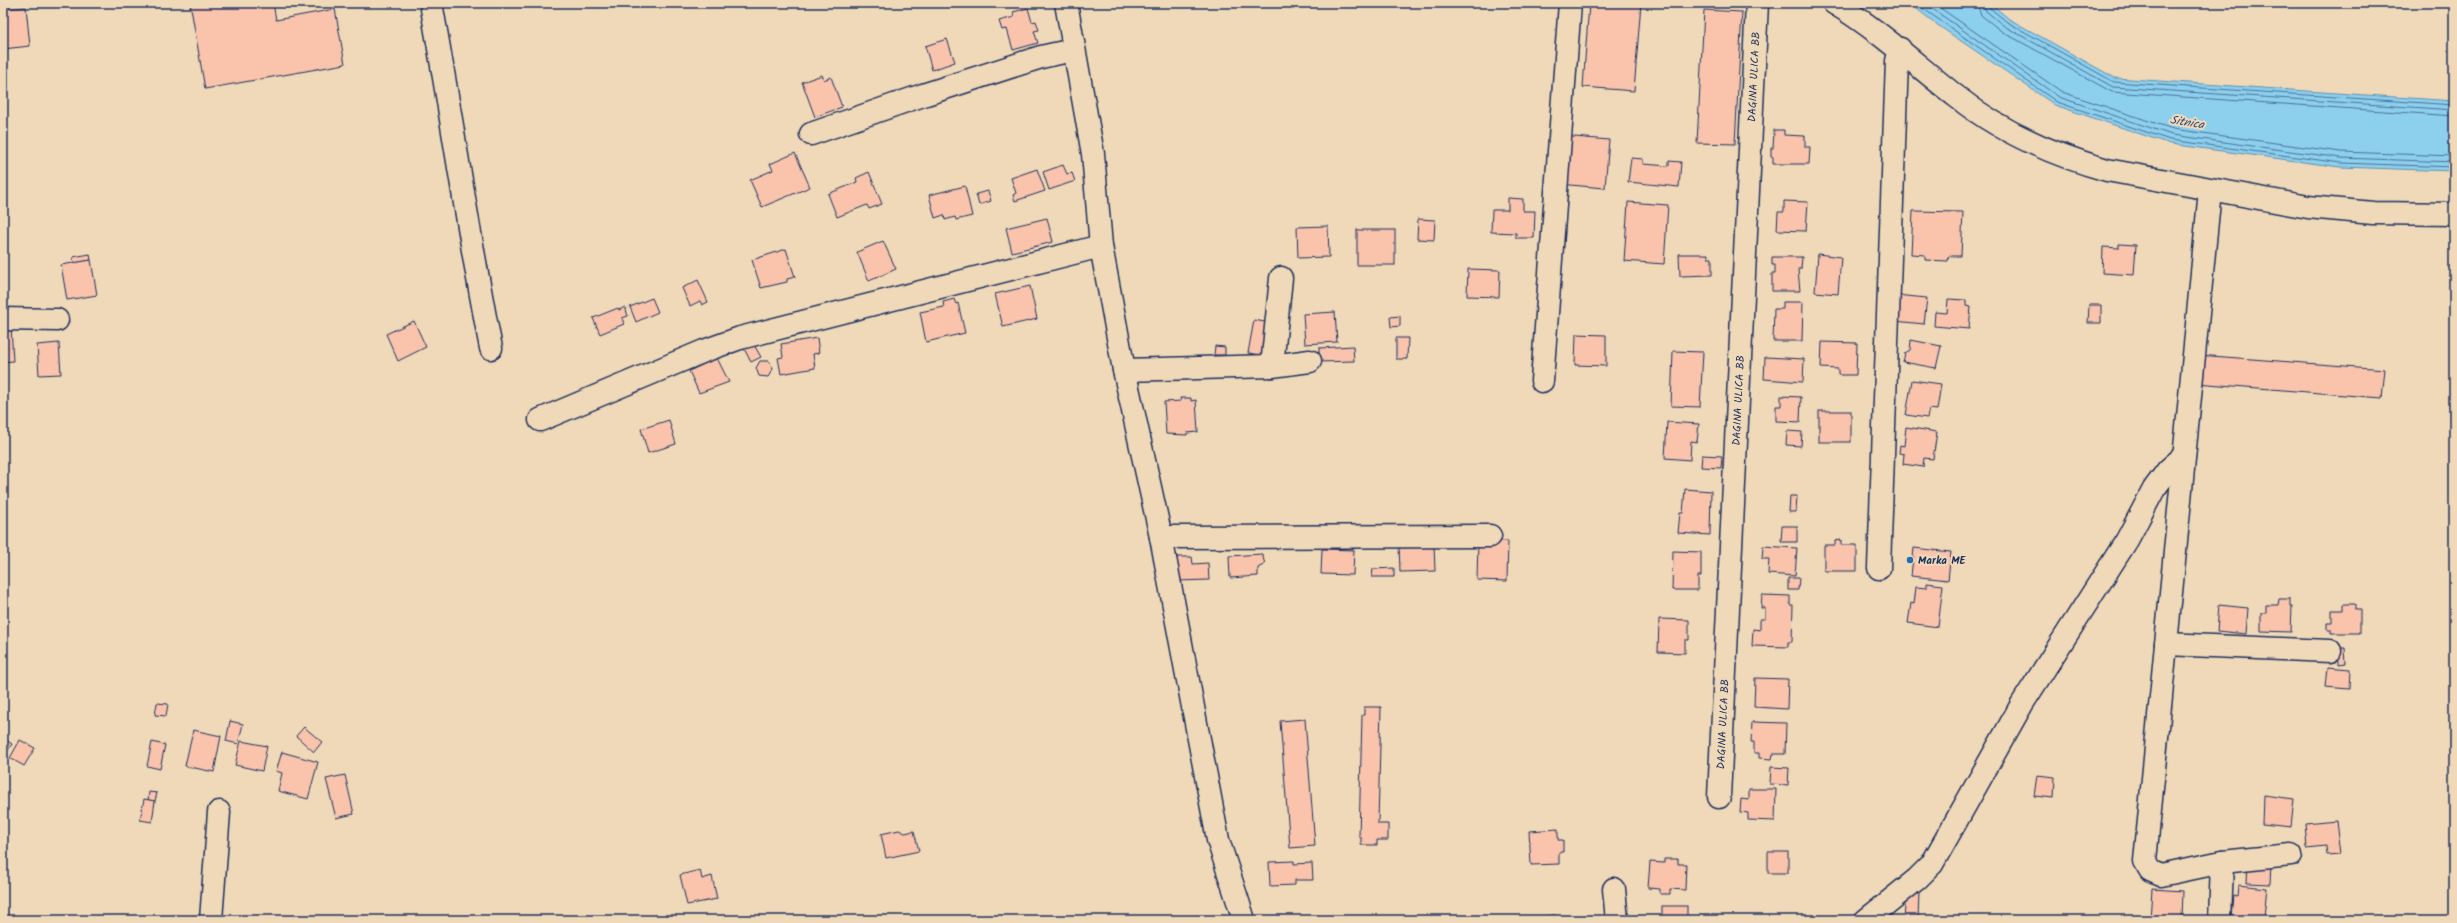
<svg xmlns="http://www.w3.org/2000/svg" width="2457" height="923" viewBox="0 0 2457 923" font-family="Kalam,sans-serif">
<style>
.water{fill:#8dd0ee;stroke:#5f90b4}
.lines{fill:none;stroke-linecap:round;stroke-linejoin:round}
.shore{stroke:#496f98;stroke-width:1}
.building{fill:#f9c3ac;stroke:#1b2f5e}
.minor-casing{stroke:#1b2f5e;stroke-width:25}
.minor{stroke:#f0d9b8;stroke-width:22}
.poi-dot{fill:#1f6fb2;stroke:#f0d9b8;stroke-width:1.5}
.labels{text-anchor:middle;stroke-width:4;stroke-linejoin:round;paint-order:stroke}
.street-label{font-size:11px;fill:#1b2f5e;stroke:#f0d9b8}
.poi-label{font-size:11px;font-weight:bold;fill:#1b2f5e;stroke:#f0d9b8;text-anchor:start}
.water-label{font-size:12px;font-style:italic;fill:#2c4774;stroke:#f0d9b8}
</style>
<rect width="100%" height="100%" fill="#f0d9b8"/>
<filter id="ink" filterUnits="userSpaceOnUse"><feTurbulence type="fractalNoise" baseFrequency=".025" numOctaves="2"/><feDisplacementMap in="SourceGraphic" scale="8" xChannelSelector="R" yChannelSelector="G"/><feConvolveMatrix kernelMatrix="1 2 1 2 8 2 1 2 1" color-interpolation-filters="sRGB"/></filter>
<g filter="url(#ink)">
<polygon class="water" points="1909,3 1990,3 2009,19 2115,78 2454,101 2454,171 2340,167 2170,144 2055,105 1939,26"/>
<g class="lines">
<g class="shore">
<polyline points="1915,3 2057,102 2170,140 2341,163 2454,167"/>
<polyline points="1924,3 2059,97 2172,135 2341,158 2454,162"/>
<polyline points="1933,3 2062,92 2173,129 2341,152 2454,156"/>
<polyline points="1977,3 1981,15 2001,31 2112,92 2454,116"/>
<polyline points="1983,3 1986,11 2004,26 2113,87 2454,110"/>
<polyline points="1988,3 1990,8 2007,22 2114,82 2454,105"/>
</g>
</g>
<g class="building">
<polygon points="190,3 273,3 276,20 335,9 345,64 205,89"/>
<polygon points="1589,3 1641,3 1634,91 1583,87"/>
<polygon points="26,7 30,46 3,49 3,9"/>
<polygon points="1028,8 1032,22 1036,21 1039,30 1034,31 1038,43 1013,50 1007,29 1002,30 999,21 1014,17 1013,12"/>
<polygon points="1704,10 1742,12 1735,144 1697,143"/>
<polygon points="947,39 955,62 932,70 925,46"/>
<polygon points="822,75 824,80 831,77 842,107 815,117 802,82"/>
<polygon points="1774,130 1784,130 1784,135 1805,136 1805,147 1810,147 1809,164 1773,164 1773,157 1771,156 1771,148 1773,148"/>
<polygon points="1563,136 1609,140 1605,188 1558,184"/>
<polygon points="795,153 810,187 762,207 750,180 773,170 770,164"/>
<polygon points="1631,158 1643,159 1643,164 1669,166 1669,161 1681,162 1679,187 1628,182"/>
<polygon points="1063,165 1067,174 1072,173 1075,181 1049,190 1043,172"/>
<polygon points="1037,169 1045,191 1015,201 1013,195 1016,193 1011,178"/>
<polygon points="869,172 882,204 869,209 867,205 837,217 828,194 857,182 856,178"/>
<polygon points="965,186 972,216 956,220 955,217 945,220 944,215 935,218 929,195"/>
<polygon points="988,191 991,201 979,205 976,194"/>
<polygon points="1508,198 1523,199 1523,211 1535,211 1534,238 1516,238 1516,233 1491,232 1492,210 1508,210"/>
<polygon points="1784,201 1808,202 1806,231 1777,230 1778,212 1784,212"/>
<polygon points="1628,202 1668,205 1664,264 1624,261"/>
<polygon points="1913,211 1963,212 1961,256 1949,256 1948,261 1925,260 1925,255 1911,254"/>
<polygon points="1047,218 1053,242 1012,252 1006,228"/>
<polygon points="1418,219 1435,220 1434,240 1417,239"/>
<polygon points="1328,226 1329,257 1298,258 1297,227"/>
<rect x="1357" y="230" width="38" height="35"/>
<polygon points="883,241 896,269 869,281 857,252"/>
<polygon points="2119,244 2136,245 2134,275 2102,273 2103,247 2119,248"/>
<polygon points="786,249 795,277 787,279 787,282 761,288 752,260"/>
<polygon points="90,254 91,260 74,263 73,257"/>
<polygon points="1679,254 1708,254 1708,258 1712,258 1712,275 1680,276"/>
<polygon points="1818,254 1841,257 1838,294 1815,292"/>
<polygon points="1772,257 1802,257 1801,269 1798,269 1800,291 1772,291 1772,273 1775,273 1775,265 1772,265"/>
<polygon points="91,260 97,295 67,300 61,265"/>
<polygon points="1468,269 1500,270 1499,297 1467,296"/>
<polygon points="698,280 708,302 702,305 700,301 690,306 682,288"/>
<polygon points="1030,286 1037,319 1003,327 995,294"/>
<polygon points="1896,295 1927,298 1924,324 1894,321"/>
<polygon points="652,298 658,312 636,322 630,307"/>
<polygon points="954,299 956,304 958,303 965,333 926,342 920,312 944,307 943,302"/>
<polygon points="1948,299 1966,300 1966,306 1971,307 1969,329 1934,326 1935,312 1947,313"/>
<polygon points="1783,302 1803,302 1802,341 1773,341 1774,309 1783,309"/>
<polygon points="2089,305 2101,305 2101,323 2088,323"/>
<polygon points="625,307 628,316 622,318 624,324 600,334 593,318 618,308 619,310"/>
<polygon points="1335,312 1337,342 1305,344 1303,314"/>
<polygon points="1400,316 1400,326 1391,327 1390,317"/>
<polygon points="1254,320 1270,323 1266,351 1261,355 1248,353"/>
<polygon points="414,321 426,347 398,361 386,334"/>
<polygon points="3,325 11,325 13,361 3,362"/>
<polygon points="1576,334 1606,335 1606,366 1575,365"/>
<polygon points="750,338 761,357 751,362 741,343"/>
<polygon points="817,338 819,353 813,354 815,368 781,374 778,358 783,357 781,344"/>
<polygon points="1396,338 1408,338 1407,359 1396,359"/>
<polygon points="1911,340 1941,346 1936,368 1903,362 1905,353 1910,350"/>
<polygon points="1822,342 1857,343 1856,375 1838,375 1838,369 1821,368"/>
<polygon points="59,343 61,374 39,375 37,345"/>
<polygon points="1215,346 1225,347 1225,355 1214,355"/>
<polygon points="1353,346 1354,361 1319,362 1319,348"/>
<polygon points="1673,351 1703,352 1700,407 1671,406"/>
<polygon points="2198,355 2385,369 2382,398 2196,383"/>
<polygon points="1765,357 1804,359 1803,382 1764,379"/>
<polygon points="717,358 729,382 699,393 689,371"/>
<polygon points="760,361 769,361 773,369 768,377 759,376 756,368"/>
<polygon points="1912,380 1941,384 1937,410 1929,409 1927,418 1906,415"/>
<polygon points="1781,396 1801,397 1800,422 1776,421 1776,406 1781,406"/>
<polygon points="1180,398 1191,398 1191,401 1196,400 1198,432 1187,433 1187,435 1166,434 1164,402 1181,401"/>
<rect x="1819" y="411" width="32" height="31"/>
<polygon points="669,420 676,444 648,453 641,429"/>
<polygon points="1667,422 1699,424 1697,442 1691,441 1690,460 1665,458"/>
<polygon points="1906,427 1937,432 1933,459 1924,458 1923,467 1903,464 1904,454 1899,453 1900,445 1904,446"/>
<polygon points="1787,431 1802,432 1801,446 1786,445"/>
<polygon points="1702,455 1722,456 1721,468 1701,467"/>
<polygon points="1685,489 1711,491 1710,535 1678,533 1680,513 1683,513"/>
<polygon points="1790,496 1797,496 1796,512 1789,512"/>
<polygon points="1782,526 1797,526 1797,542 1781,542"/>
<polygon points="1478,540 1508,541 1507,581 1477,580"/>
<polygon points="1841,540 1841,545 1857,545 1857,571 1824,571 1824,545 1835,545 1835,541"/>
<polygon points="1434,544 1435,571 1400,572 1399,545"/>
<polygon points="1763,546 1797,548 1795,576 1768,574 1769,559 1762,559"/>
<polygon points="1914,548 1951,552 1948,580 1911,576"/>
<polygon points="1322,549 1354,550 1353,575 1321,574"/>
<polygon points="1673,551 1701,552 1701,576 1698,576 1698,590 1672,590"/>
<polygon points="1262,554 1265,564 1258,568 1258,576 1230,578 1229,556"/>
<polygon points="1177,557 1192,557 1193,564 1208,563 1209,580 1178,581"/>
<polygon points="1394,568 1394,577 1372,577 1373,569"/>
<polygon points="1788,578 1799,578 1798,590 1788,590"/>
<polygon points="1927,583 1943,585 1938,627 1908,623 1911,603 1914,604 1916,587 1927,588"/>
<polygon points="1762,595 1790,596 1790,605 1793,605 1792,642 1788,642 1788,647 1752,646 1753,629 1760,630 1760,619 1765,619 1765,608 1761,608"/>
<polygon points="2279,599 2290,599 2290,606 2292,606 2291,632 2261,631 2261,613 2266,613 2266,605 2278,605"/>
<polygon points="2343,604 2355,604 2355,610 2360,610 2360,633 2332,633 2332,630 2327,630 2327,623 2332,623 2332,610 2343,610"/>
<polygon points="2219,605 2248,608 2246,634 2217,631"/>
<polygon points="1659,619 1689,620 1689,640 1685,640 1685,653 1658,652"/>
<polygon points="2338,648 2345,648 2346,663 2339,664"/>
<polygon points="2327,667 2350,669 2349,689 2325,687"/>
<polygon points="1755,678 1788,679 1787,709 1754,707"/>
<polygon points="157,703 168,704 166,716 155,715"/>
<polygon points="1364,707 1381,707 1378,824 1388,824 1388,840 1377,840 1377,845 1361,845 1361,837 1359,837 1362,715 1364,715"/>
<polygon points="1305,719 1315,846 1290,848 1280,721"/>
<polygon points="230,721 243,724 238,744 226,741"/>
<polygon points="1752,722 1786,723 1785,754 1773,754 1772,759 1759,758 1759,753 1754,753 1754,742 1751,742"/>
<polygon points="304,727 322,742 314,752 296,736"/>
<polygon points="193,730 221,736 214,772 185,766"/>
<polygon points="3,738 12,744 6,753 3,751"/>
<polygon points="20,740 35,748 24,766 10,758"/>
<polygon points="241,741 267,746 262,771 235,765"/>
<polygon points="152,742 165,745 160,769 147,766"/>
<polygon points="282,752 318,762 308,799 278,791 282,773 276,771"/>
<polygon points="1771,767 1789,768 1788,785 1770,784"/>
<polygon points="345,775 354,814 336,818 326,779"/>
<polygon points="2037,775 2055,777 2054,798 2034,796"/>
<polygon points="1749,789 1776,789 1775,821 1748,820 1748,813 1740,812 1741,799 1749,800"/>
<polygon points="149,792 157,793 155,801 148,800"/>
<polygon points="2263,795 2294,799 2291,827 2262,824"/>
<polygon points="144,799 155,801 152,822 140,820"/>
<polygon points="2336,820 2340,854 2327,855 2326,846 2307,848 2305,823"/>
<polygon points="1558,829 1558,840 1563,840 1563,852 1559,852 1559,864 1531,865 1529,831"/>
<polygon points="899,830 905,833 914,831 919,851 886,858 881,834"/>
<rect x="1768" y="852" width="20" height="21"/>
<polygon points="1664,859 1678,859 1678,864 1686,864 1685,890 1670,889 1670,894 1660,894 1660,889 1648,888 1650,862 1664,863"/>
<polygon points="1294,861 1294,864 1312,863 1313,880 1295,880 1295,885 1270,886 1269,862"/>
<polygon points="2248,861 2271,862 2270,884 2247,883"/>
<polygon points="700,870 702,879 712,876 717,899 687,905 680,875"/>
<polygon points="2239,885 2267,888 2264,918 2232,915 2234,895 2238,896"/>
<polygon points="2152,889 2182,891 2181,920 2150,920"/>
<polygon points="1906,892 1919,893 1918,920 1904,919"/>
<rect x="1662" y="906" width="25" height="14"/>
<polygon points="1555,915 1555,920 1546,920 1546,916"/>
</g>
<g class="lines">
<defs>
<g id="minor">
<path d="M431,3C452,118 468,233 491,348"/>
<polyline points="1066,3 1093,154 1101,246 1124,370 1161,537 1218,840 1244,920"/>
<path d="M1834,3C1879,30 1916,65 1957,97C2001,132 2054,155 2107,170L2308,207L2373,213L2454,214"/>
<polyline points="811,134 923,95 1041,57 1073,50"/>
<polyline points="2210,190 2145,861 2150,870 2161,875 2222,862 2291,855"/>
<polyline points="3,319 57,320"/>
<polyline points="1272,366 1281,278"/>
<polyline points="1124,370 1272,366 1310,361"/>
<polyline points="1542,381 1570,3"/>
<polyline points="540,420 704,351 740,338 1101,246"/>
<polyline points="1161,537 1490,536"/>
<polyline points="1879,568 1897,61 1900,49"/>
<polyline points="2166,644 2330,651"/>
<path id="s1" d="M1719,797L1757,3"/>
<polyline points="1614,889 1617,920"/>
<polyline points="211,920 219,812"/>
<polyline points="1866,920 1917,879 1932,864 2022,704 2127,540 2154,489 2168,470 2184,456"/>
<polyline points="2220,920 2222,862"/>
</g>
</defs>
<use href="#minor" class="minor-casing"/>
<use href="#minor" class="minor"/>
</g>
</g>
<circle class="poi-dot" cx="1910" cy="560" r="4"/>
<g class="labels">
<g class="street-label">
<text dy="4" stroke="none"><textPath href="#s1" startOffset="721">DAGINA ULICA BB</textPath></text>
<text dy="4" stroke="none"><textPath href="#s1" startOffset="397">DAGINA ULICA BB</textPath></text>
<text dy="4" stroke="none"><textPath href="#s1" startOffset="73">DAGINA ULICA BB</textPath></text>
</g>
<g class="poi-label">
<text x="1918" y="564">Marka ME</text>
</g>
<g class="water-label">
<text transform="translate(2187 122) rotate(9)" y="4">Sitnica</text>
</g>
</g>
<rect width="2457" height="923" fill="none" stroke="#f0d9b8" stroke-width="16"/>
<rect x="8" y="8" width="2441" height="907" fill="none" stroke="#1b2f5e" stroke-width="1.5" filter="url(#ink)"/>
</svg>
